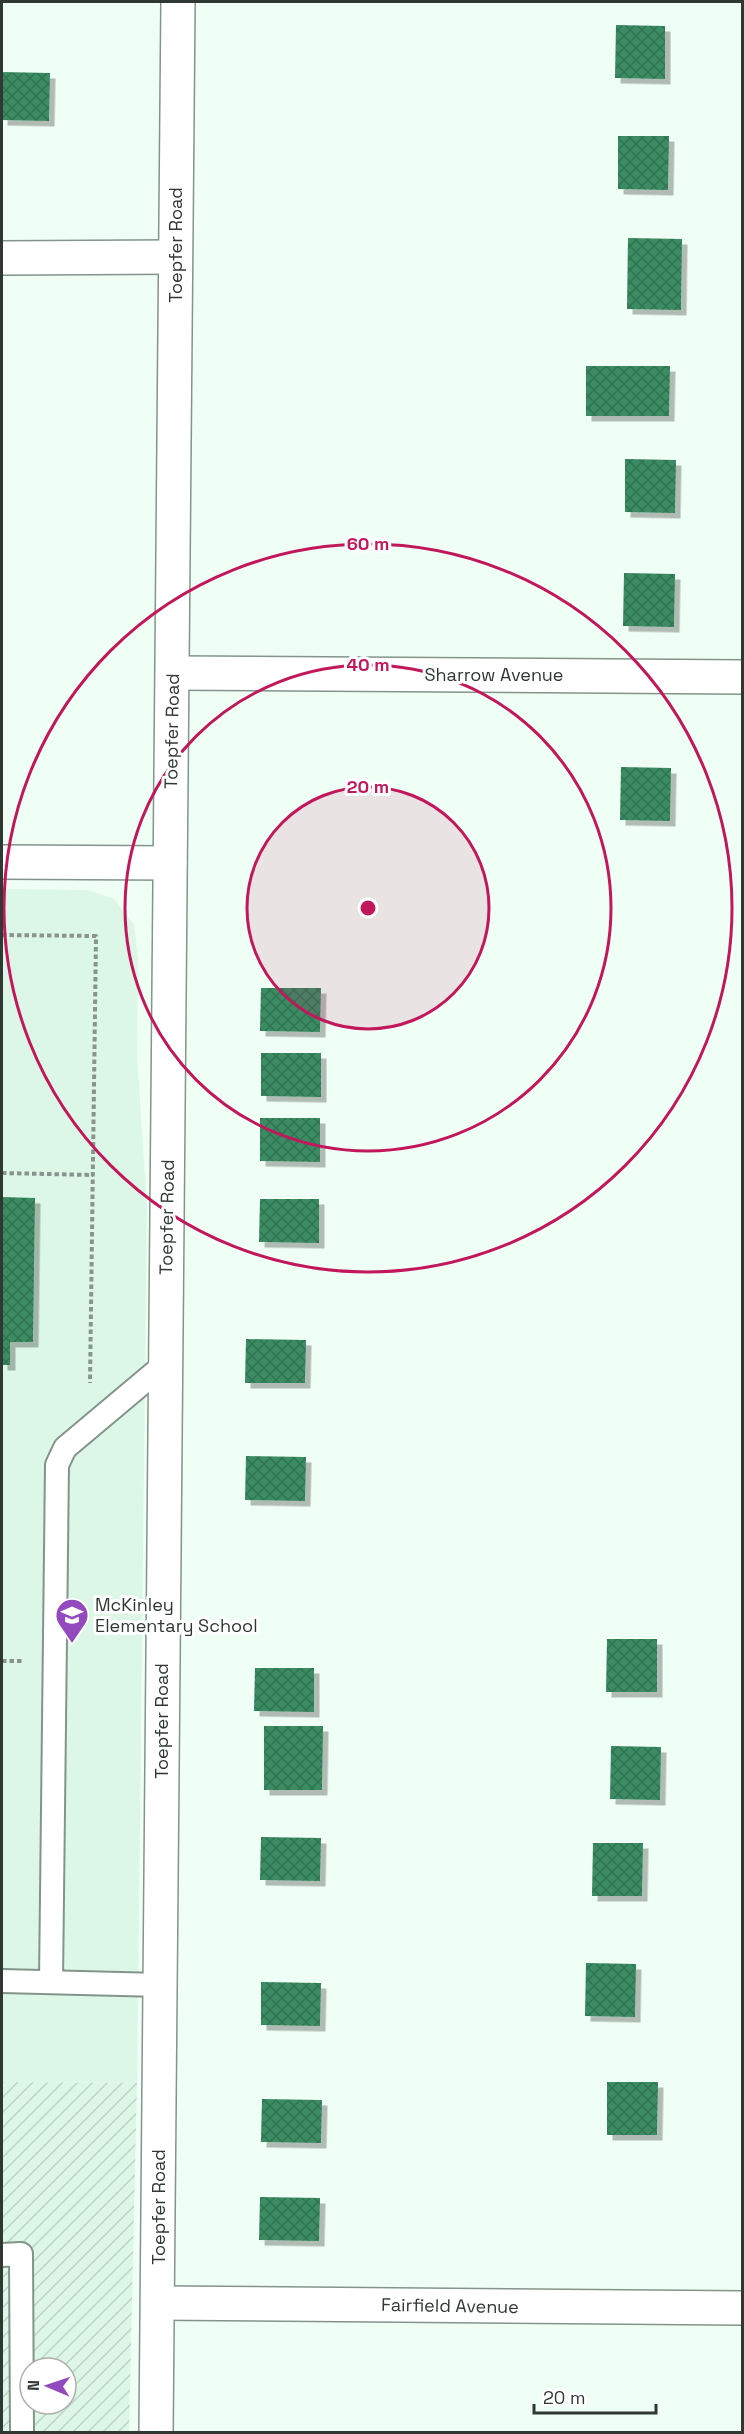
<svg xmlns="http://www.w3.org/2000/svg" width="744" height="2434" viewBox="0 0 744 2434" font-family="'Space Grotesk',sans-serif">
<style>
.built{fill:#dcf7e7}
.industrial{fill:url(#industrial-furrows);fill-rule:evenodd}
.building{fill:url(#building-cross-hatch);filter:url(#shadow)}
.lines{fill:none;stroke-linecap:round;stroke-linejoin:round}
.service-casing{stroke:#83948a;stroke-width:26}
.minor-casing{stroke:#83948a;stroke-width:36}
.tertiary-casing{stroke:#83948a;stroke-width:36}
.path{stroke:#89948e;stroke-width:4;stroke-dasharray:4.5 3;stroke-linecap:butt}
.service{stroke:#fff;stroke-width:22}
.minor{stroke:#fff;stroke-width:33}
.tertiary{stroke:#fff;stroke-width:33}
.ring{fill:none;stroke:#c2185b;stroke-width:3}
.labels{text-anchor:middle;stroke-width:6;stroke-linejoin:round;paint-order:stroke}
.street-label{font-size:18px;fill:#303833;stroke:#fff}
.poi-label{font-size:18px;fill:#303833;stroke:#fff;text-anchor:start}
.centre{fill:#c2185b;stroke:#fff;stroke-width:3}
.ring-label{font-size:18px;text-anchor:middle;font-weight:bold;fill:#c2185b;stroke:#fff;stroke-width:6;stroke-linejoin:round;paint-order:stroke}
</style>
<defs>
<pattern id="industrial-furrows" width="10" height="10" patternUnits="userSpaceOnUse" patternTransform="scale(1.5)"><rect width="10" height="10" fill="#dcf7e7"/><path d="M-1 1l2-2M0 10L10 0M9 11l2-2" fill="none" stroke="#bdd4c7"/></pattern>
<pattern id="building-cross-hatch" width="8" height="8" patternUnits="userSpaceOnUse" patternTransform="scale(1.5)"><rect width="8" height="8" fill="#3a8b63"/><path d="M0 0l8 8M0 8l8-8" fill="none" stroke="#317352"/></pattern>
<filter id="shadow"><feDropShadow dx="5.5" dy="5.5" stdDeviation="0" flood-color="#0004"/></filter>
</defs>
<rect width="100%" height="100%" fill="#f0fff6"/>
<polygon class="built" points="2,889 88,890 114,899 134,925 138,957 137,1055 147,1207 137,2083 2,2082"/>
<path class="industrial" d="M2,2082L137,2083L129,2432H2ZM30,2368H66V2404H30Z"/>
<g class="building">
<polygon points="616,25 665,26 665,79 615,78"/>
<polygon points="2,72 50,73 49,121 2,120"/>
<polygon points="618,136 669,136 668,190 618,189"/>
<polygon points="628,238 682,239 681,310 627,309"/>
<polygon points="586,366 670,366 669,416 586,416"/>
<polygon points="625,459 676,460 675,513 625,512"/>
<polygon points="624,573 675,574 674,627 623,626"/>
<polygon points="621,767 671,768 670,821 620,820"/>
<polygon points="261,988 321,988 320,1032 260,1031"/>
<polygon points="261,1053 321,1053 321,1097 261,1096"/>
<polygon points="260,1118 320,1118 320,1162 260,1161"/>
<polygon points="2,1197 35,1198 33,1342 10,1342 10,1365 2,1365"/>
<polygon points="260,1199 319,1199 319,1243 259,1242"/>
<polygon points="246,1339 306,1340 305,1383 245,1383"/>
<polygon points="246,1456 306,1457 305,1501 245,1500"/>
<polygon points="607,1639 657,1639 657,1692 606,1692"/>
<polygon points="255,1668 314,1668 314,1712 254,1711"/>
<polygon points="264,1726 323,1726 322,1790 264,1790"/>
<polygon points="611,1746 661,1747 660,1800 610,1799"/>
<polygon points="261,1837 321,1838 320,1881 260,1880"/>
<polygon points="593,1843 643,1843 642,1896 592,1896"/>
<polygon points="586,1963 636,1964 635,2017 585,2016"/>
<polygon points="261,1982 321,1983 320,2026 261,2025"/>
<polygon points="607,2082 658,2082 657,2135 607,2135"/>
<polygon points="262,2099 322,2100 321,2143 261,2142"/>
<polygon points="260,2197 320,2198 319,2241 259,2240"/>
</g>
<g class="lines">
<defs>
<g id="service">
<polyline points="2,1981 160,1985"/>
<polyline points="51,1982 57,1465 65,1448 165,1364"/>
<polyline points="2,2255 21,2254 22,2432"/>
</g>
<g id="minor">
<polyline points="2,258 175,257"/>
<polyline points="173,673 742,677"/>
<polyline points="2,862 170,863"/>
<polyline points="158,2303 742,2308"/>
</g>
<polyline id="tertiary" points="156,2432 178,2"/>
</defs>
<use href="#service" class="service-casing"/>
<use href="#minor" class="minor-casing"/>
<use href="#tertiary" class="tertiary-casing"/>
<g class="path">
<polyline points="2,935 96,936 90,1383"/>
<polyline points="2,1173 93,1175"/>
<polyline points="2,1661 22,1661"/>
</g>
<use href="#service" class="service"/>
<use href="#minor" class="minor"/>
<use href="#tertiary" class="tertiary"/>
</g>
<circle cx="368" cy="908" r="121" fill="#c2185b" fill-opacity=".12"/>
<g class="ring">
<circle cx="368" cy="908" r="121"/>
<circle cx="368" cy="908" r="243"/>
<circle cx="368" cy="908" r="364"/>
</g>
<defs>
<symbol id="school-pin" viewBox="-11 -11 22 30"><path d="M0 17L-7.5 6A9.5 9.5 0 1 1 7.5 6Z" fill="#924abe" stroke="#fff"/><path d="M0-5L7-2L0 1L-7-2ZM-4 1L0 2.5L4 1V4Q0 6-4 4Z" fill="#fff"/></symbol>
</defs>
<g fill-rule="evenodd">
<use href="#school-pin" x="53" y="1596" width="38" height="52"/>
</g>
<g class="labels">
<g class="street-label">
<text transform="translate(176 245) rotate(-90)" y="6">Toepfer Road</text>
<text x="494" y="681">Sharrow Avenue</text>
<text transform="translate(172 731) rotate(-89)" y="6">Toepfer Road</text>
<text transform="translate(167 1217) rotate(-89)" y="6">Toepfer Road</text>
<text transform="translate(162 1721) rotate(-90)" y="6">Toepfer Road</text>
<text transform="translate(159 2207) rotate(-90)" y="6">Toepfer Road</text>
<text transform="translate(450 2306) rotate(1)" y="6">Fairfield Avenue</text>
</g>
<g class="poi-label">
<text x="95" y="1611">McKinley<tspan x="95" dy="21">Elementary School</tspan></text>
</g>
</g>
<circle cx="368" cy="908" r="9" class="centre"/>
<g class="ring-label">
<text x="368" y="550">60 m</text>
<text x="368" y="671">40 m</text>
<text x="368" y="793">20 m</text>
</g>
<rect width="744" height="2434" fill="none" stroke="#303833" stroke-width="6"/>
<g transform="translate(48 2386) rotate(272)"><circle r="28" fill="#ffffff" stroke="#acafad" stroke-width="1.5"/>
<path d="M0-4.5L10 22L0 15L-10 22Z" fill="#924abe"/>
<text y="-9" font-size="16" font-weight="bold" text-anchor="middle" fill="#303833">N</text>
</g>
<path d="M534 2404v9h122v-9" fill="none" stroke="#303833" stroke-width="3"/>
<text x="543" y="2404" font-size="18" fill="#303833" stroke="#ffffff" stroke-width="4.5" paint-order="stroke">20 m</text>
</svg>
